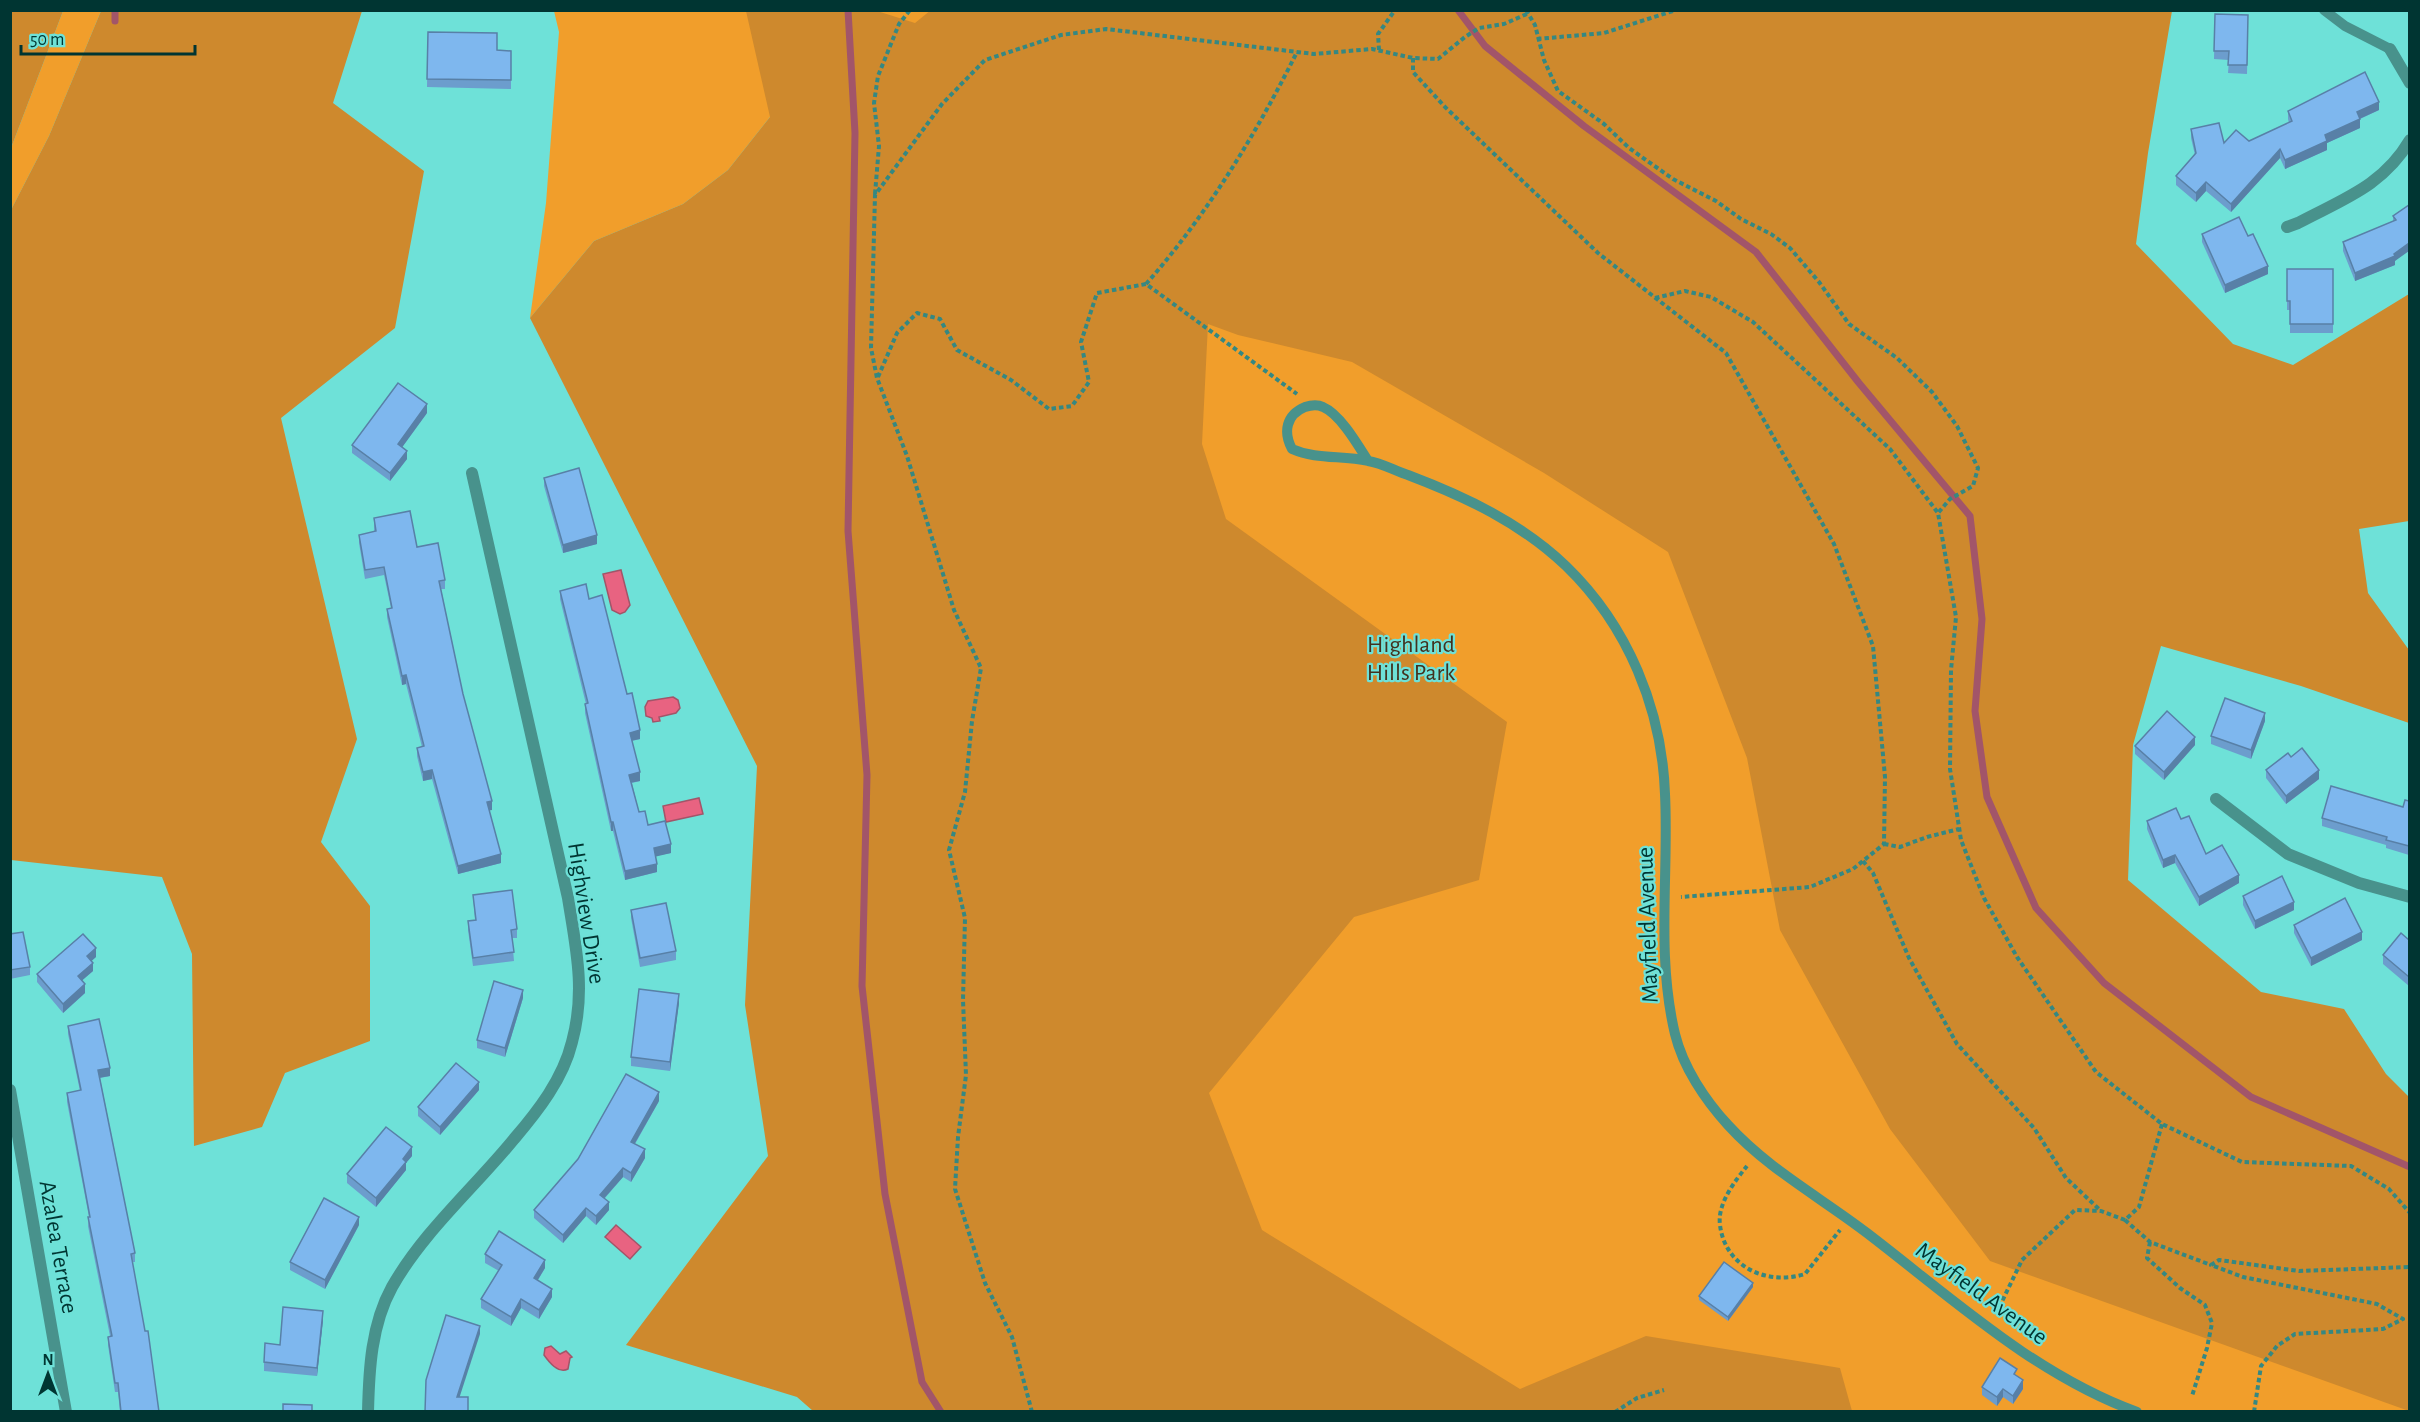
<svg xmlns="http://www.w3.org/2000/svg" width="2420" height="1422" viewBox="0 0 2420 1422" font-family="'Alegreya Sans',sans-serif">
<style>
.green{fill:#f19e2b}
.forest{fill:#ce892d}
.water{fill:#e86381;stroke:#a25569;stroke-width:1.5}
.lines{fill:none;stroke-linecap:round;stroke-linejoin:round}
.stream{stroke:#a25569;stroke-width:7}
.path{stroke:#358882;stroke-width:4;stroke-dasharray:4.5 3;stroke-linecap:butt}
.service{stroke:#48928c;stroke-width:10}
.minor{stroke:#48928c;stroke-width:12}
.wall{fill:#6c9dcd}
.shaded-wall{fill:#5880a7}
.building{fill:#7eb7ee;stroke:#5880a7;stroke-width:1.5}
.labels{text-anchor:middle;stroke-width:4.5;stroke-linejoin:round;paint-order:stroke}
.park-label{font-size:24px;fill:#43321f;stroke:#6ee1d8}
.street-label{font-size:24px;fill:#003532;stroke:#6ee1d8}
</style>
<rect width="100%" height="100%" fill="#6ee1d8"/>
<g class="green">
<polygon points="63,11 101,11 49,136 11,210 11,148"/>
<polygon points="554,11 1842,11 2038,789 2409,1411 875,1411 770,117 728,170 683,204 594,241 530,318 546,203 559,32"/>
</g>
<g class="forest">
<polygon points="11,10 63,11 11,148 10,11"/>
<polygon points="931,10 2172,11 2148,153 2136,244 2233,344 2293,365 2409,294 2409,521 2359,529 2368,593 2409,650 2409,723 2301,686 2161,646 2133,745 2128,880 2261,992 2344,1009 2386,1074 2409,1097 2409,1411 1990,1261 1890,1129 1780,930 1747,758 1668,552 1544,473 1352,362 1238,335 1208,324 1202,444 1226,519 1507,722 1479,880 1354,917 1209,1093 1262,1230 1520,1389 1646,1336 1840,1368 1852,1411 813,1411 797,1397 626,1345 768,1156 745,1005 757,766 530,318 594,241 683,204 728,170 770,117 746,11 877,11 915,23"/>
<polygon points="101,11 362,11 333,103 424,171 395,328 281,418 357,739 321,842 370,906 370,1041 285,1073 262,1127 194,1146 192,954 162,877 11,860 11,210 49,136"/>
</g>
<g class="water">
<polygon points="621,570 630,605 625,612 620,614 612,610 603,574"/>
<polygon points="673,697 678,700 680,708 676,713 659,717 660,721 653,722 652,718 646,716 645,707 648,701"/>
<polygon points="699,798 703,814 666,822 663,806"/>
<polygon points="616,1225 641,1247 630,1259 605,1237"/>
<path d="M551,1346L560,1354L566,1351L572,1357L570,1358L568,1369C558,1374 549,1362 544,1355L545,1348Z"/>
</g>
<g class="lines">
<g class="stream">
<polyline points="115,10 115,21"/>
<polyline points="848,10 855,133 848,531 867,775 862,986 885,1194 922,1382 941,1412"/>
<polyline points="1458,10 1485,46 1584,126 1756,252 1859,383 1970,516 1982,619 1975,711 1987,797 2036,908 2104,983 2251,1097 2410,1167"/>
</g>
<g class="path">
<polyline points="1526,10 1535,25 1544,60 1558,91 1604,124 1629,148 1673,179 1716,201 1741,219 1771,234 1790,248 1819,282 1849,324 1897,358 1932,392 1957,426 1978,468 1973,486 1950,499 1938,513"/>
<polyline points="1537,39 1604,33 1676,10"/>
<polyline points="1379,50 1378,34 1395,10"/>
<polyline points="1413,58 1413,72 1445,107 1598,253 1726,353 1834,544 1873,646 1885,777 1884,844 1853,869 1810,887 1681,897"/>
<polyline points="875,194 879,146 874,103 878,76 899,24 910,10"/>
<path d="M1146,284C1207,215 1256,134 1297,52"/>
<polyline points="1655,298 1685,291 1711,297 1753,322 1890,449 1938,513 1956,617 1951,670 1950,769 1961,840 1984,898 2017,957 2096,1072 2162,1124 2242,1162 2351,1166 2389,1189 2410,1213"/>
<polyline points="878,377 897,333 917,313 940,319 957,350 1011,380 1049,409 1072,406 1089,382 1081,342 1097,293 1146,284 1297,394"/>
<polyline points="1884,844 1900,847 1927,837 1959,829"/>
<polyline points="1863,861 1873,873 1909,958 1957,1044 2034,1128 2066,1178 2101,1211"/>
<path d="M1747,1166C1735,1181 1717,1204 1720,1225C1725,1267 1767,1286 1805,1274L1840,1230"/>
<polyline points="2125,1220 2150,1242 2211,1265"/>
<polyline points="2150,1242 2147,1258 2180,1288 2205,1305 2212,1323 2207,1348 2192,1396"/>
<polyline points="1996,1314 2022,1260 2075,1210 2101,1211 2125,1220 2139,1207 2162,1124"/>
<polyline points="1032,1412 1012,1337 985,1283 955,1189 958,1137 966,1075 963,1000 965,918 949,850 965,792 972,721 981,668 954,610 907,456 877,378 871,348 875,195 942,104 985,60 1061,35 1106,29 1314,54 1372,49 1413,58 1438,59 1465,37 1479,28 1504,24 1529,13"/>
<polyline points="1615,1412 1637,1398 1664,1390"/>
<polyline points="2254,1412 2261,1366 2277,1346 2295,1334 2383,1329 2403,1319 2377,1304 2243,1277 2211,1265 2219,1260 2299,1271 2410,1267"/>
</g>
<g class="service">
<polyline points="2324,10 2345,26 2390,49"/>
<path d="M1368,461C1358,445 1340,414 1323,407C1317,404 1311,405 1305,407C1286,415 1283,432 1292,449C1317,460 1342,455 1368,461C1382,463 1395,471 1408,475C1466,497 1521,523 1566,566C1628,626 1662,709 1665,794C1669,874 1656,955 1675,1034C1683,1067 1705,1100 1728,1125C1768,1169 1820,1197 1867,1233C1952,1298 2035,1375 2137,1412"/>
</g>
<g class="minor">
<polyline points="2390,49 2410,83"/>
<path d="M2287,227L2298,223C2343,199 2383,186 2410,140"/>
<polyline points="2216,799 2288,854 2359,883 2410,897"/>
<polyline points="10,1090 66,1412"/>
<path d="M368,1412C369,1370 371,1325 392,1287C423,1232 474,1188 514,1139C538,1111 563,1079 572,1042C586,991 576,948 568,898L472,473"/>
</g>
</g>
<g class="wall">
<polygon points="2215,14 2248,15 2247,74 2228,73 2229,60 2214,59"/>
<polygon points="428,32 497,50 511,51 511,89 427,87"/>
<polygon points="2379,110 2360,119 2360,128 2327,143 2327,150 2285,169 2280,158 2231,212 2206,191 2196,202 2176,185 2176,176 2195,155 2191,138 2191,129 2224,143 2249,141 2289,123 2288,119 2288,111"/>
<polygon points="2409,205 2395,261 2395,265 2355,281 2343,251 2343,242 2393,221 2393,216"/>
<polygon points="2202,234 2248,236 2268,274 2225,293 2202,242"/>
<polygon points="2287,269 2333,269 2333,333 2290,333 2290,310 2287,310"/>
<polygon points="427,413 402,447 407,459 390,481 352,453 352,445"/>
<polygon points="544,478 597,544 563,553 544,486"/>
<polygon points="374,518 417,547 445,580 445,589 441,589 463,694 492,810 489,810 501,863 458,874 432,779 423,781 417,756 417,748 422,747 406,684 402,685 387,617 387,609 391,608 384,575 365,579 359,543 359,535 374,532"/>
<polygon points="560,591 589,599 627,694 640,739 632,741 640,781 632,783 639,812 671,853 655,856 657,872 625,880 613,831 611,831 585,713 585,704 586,704 560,599"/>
<polygon points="2265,721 2251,759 2211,744 2211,736"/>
<polygon points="2195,745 2164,780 2135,754 2135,746"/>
<polygon points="2291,757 2319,779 2286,804 2266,778 2266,770"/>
<polygon points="2409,801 2409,855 2386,848 2386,845 2322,826 2322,818 2403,807"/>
<polygon points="2147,821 2206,854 2239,883 2199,906 2175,863 2163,868 2147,829"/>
<polygon points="473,895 517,929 517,938 512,938 514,961 473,966 468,930 468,921 475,920"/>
<polygon points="2243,896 2294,910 2255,929 2243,905"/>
<polygon points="631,910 676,951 676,960 640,967 631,918"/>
<polygon points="2294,925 2362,940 2311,966 2294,933"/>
<polygon points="10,934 30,967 30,975 10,979"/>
<polygon points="2409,940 2409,986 2383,964 2383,955"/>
<polygon points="96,957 91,961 93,971 82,980 85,993 63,1013 37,982 37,974"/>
<polygon points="523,998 505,1057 477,1048 477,1040"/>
<polygon points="679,1003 670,1071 631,1066 631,1057"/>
<polygon points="68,1026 110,1076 100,1078 135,1253 135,1262 132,1262 159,1412 120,1412 118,1392 115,1392 108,1345 108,1337 110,1336 88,1226 89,1217 67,1102 67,1093 80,1091 68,1034"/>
<polygon points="479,1090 440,1135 418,1116 418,1107"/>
<polygon points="659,1101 635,1144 645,1158 631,1182 623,1177 605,1198 609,1210 596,1225 586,1216 563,1243 534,1218 534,1210"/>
<polygon points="412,1156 406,1163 406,1170 376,1207 347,1183 347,1174"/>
<polygon points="359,1225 325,1289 290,1270 290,1262"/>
<polygon points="485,1254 545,1268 538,1280 552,1297 539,1319 521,1308 511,1326 481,1308 481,1299 499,1271 485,1263"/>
<polygon points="1753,1287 1728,1321 1699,1300 1699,1296"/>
<polygon points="323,1320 317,1376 264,1371 264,1362 280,1345"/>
<polygon points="2017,1376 2023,1389 2013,1404 2003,1397 1997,1406 1982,1395 1982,1387"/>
<polygon points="10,1382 12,1394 12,1403 10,1403"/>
</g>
<g class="shaded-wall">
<polygon points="2379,102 2379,110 2357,120 2357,112"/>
<polygon points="2360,119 2360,128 2327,143 2327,150 2285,169 2285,160 2325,135"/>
<polygon points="2280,149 2280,158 2231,212 2231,204"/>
<polygon points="2206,182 2206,191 2196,202 2196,193"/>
<polygon points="2409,243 2409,251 2395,261 2395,265 2355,281 2355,273 2394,254"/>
<polygon points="2268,266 2268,274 2225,293 2225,285"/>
<polygon points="427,404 427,413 398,453 398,444"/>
<polygon points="407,451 407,459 390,481 390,473"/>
<polygon points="597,535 597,544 563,553 563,545"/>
<polygon points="406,675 406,684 402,685 402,676"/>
<polygon points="2265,713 2265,721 2251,759 2251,750"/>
<polygon points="640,730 640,739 630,741 630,733"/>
<polygon points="2195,737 2195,745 2164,780 2164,772"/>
<polygon points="432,770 432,779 423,781 423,772"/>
<polygon points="2319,770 2319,779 2286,804 2286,796"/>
<polygon points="640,772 640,781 629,783 629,775"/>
<polygon points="492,801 492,810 487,811 487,802"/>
<rect x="611" y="822" width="2" height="9"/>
<polygon points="671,844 671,853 654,857 654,848"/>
<polygon points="501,854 501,863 458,874 458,866"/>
<polygon points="2175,855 2175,863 2163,868 2163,860"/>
<polygon points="657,864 657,872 625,880 625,871"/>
<polygon points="2239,875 2239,883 2199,906 2199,897"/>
<polygon points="2294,902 2294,910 2255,929 2255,921"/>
<polygon points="2362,932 2362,940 2311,966 2311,958"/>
<polygon points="96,948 96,957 87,965 87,956"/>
<polygon points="93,963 93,971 78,984 78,976"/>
<polygon points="85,984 85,993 63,1013 63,1004"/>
<polygon points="523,990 523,998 505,1057 505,1048"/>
<polygon points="679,994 679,1003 670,1071 670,1062"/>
<polygon points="110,1068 110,1076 98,1078 98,1070"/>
<polygon points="479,1082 479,1090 440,1135 440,1127"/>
<polygon points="659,1092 659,1101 631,1150 631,1142"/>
<polygon points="412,1147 412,1156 406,1163 406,1170 376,1207 376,1198 403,1159"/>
<polygon points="645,1149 645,1158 631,1182 631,1173"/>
<polygon points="623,1168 623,1177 600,1203 600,1195"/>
<polygon points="609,1202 609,1210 596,1225 596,1216"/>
<polygon points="586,1208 586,1216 563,1243 563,1235"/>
<polygon points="359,1217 359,1225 325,1289 325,1280"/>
<polygon points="545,1260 545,1268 534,1286 534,1278"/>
<polygon points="1753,1283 1753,1287 1728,1321 1728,1317"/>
<polygon points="552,1289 552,1297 539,1319 539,1310"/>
<polygon points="521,1299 521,1308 511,1326 511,1317"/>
<polygon points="323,1311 323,1320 317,1376 317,1368"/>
<polygon points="480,1326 480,1334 457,1405 457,1397"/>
<polygon points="2023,1380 2023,1389 2013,1404 2013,1396"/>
<polygon points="2003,1389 2003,1397 1997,1406 1997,1397"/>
</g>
<g class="building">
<polygon points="2215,14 2248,15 2247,65 2228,65 2229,51 2214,51"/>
<polygon points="428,32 497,33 497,50 511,51 511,80 427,79"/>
<polygon points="2365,72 2379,102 2357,112 2360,119 2325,135 2327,141 2285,160 2280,149 2231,204 2206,182 2196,193 2176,176 2196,153 2191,129 2219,123 2224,143 2236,130 2249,141 2292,121 2288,111"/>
<polygon points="2409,205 2409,243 2394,254 2395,256 2355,273 2343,242 2396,220 2393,216"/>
<polygon points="2239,217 2248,236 2253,234 2268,266 2225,285 2202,234"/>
<polygon points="2287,269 2333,269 2333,324 2290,324 2290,301 2287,301"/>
<polygon points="398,383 427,404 398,444 407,451 390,473 352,445"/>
<polygon points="579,468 597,535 563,545 544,478"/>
<polygon points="410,511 417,547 438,543 445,580 439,581 463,694 492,801 487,802 501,854 458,866 432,770 423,772 417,748 424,746 406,675 402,676 387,609 392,608 384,567 365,570 359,535 376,531 374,518"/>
<polygon points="586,584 589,599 602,595 627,694 632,693 640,730 630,733 640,772 629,775 639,812 645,811 648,825 665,821 671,844 654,848 657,864 625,871 613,822 611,822 585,704 588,703 560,591"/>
<polygon points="2225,698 2265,713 2251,750 2211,736"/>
<polygon points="2167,711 2195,737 2164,772 2135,746"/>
<polygon points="2302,748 2319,770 2286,796 2266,770 2288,753 2291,757"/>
<polygon points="2331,786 2403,807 2405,800 2409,801 2409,846 2386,840 2387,837 2322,818"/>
<polygon points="2176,808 2181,819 2189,816 2206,854 2222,845 2239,875 2199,897 2175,855 2163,860 2147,821"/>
<polygon points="2282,876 2294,902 2255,921 2243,896"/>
<polygon points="512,890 517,929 511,930 514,952 473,958 468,921 476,920 473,895"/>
<polygon points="2345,898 2362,932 2311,958 2294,925"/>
<polygon points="666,903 676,951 640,958 631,910"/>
<polygon points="23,932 30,967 10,970 10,934"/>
<polygon points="2401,933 2409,940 2409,977 2383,955"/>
<polygon points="83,934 96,948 87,956 93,963 78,976 85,984 63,1004 37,974"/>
<polygon points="494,981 523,990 505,1048 477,1040"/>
<polygon points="639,989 679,994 670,1062 631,1057"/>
<polygon points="99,1019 110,1068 98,1070 135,1253 131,1254 145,1331 148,1331 159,1412 121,1412 118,1383 115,1383 108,1337 112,1336 88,1217 90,1217 67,1093 81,1090 68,1026"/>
<polygon points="456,1063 479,1082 440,1127 418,1107"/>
<polygon points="626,1074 659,1092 631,1142 645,1149 631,1173 623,1168 600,1195 609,1202 596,1216 586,1208 563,1235 534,1210 578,1159"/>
<polygon points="386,1127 412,1147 403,1159 406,1162 376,1198 347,1174"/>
<polygon points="324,1198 359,1217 325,1280 290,1262"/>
<polygon points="499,1231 545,1260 534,1278 552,1289 539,1310 521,1299 511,1317 481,1299 502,1265 485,1254"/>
<polygon points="1724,1262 1753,1283 1728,1317 1699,1296"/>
<polygon points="283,1307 323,1311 317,1368 264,1362 265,1343 280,1345"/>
<polygon points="446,1315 480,1326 457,1397 468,1397 468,1412 425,1412 426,1380"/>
<polygon points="2000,1358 2017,1369 2014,1374 2023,1380 2013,1396 2003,1389 1997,1397 1982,1387"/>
<polygon points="283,1404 312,1405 312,1412 283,1412"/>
</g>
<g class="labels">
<g class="park-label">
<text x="1411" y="652">Highland<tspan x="1411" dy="28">Hills Park</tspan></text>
</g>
<g class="street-label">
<text transform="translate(587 913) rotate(81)" y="8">Highview Drive</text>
<text transform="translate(1647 925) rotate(-92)" y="8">Mayfield Avenue</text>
<text transform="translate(59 1247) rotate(80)" y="8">Azalea Terrace</text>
<text transform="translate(1982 1293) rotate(36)" y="8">Mayfield Avenue</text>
</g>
</g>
<rect width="2420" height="1422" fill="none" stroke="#003532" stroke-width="24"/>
<g transform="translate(48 1374)" stroke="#6ee1d8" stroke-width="4.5" paint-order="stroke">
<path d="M0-4.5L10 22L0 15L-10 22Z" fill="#003532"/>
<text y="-9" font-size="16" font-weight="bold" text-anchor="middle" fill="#003532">N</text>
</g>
<path d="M21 45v9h174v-9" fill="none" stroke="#003532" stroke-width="3"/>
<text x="30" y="45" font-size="18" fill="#003532" stroke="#6ee1d8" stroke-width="4.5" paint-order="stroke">50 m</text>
</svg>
